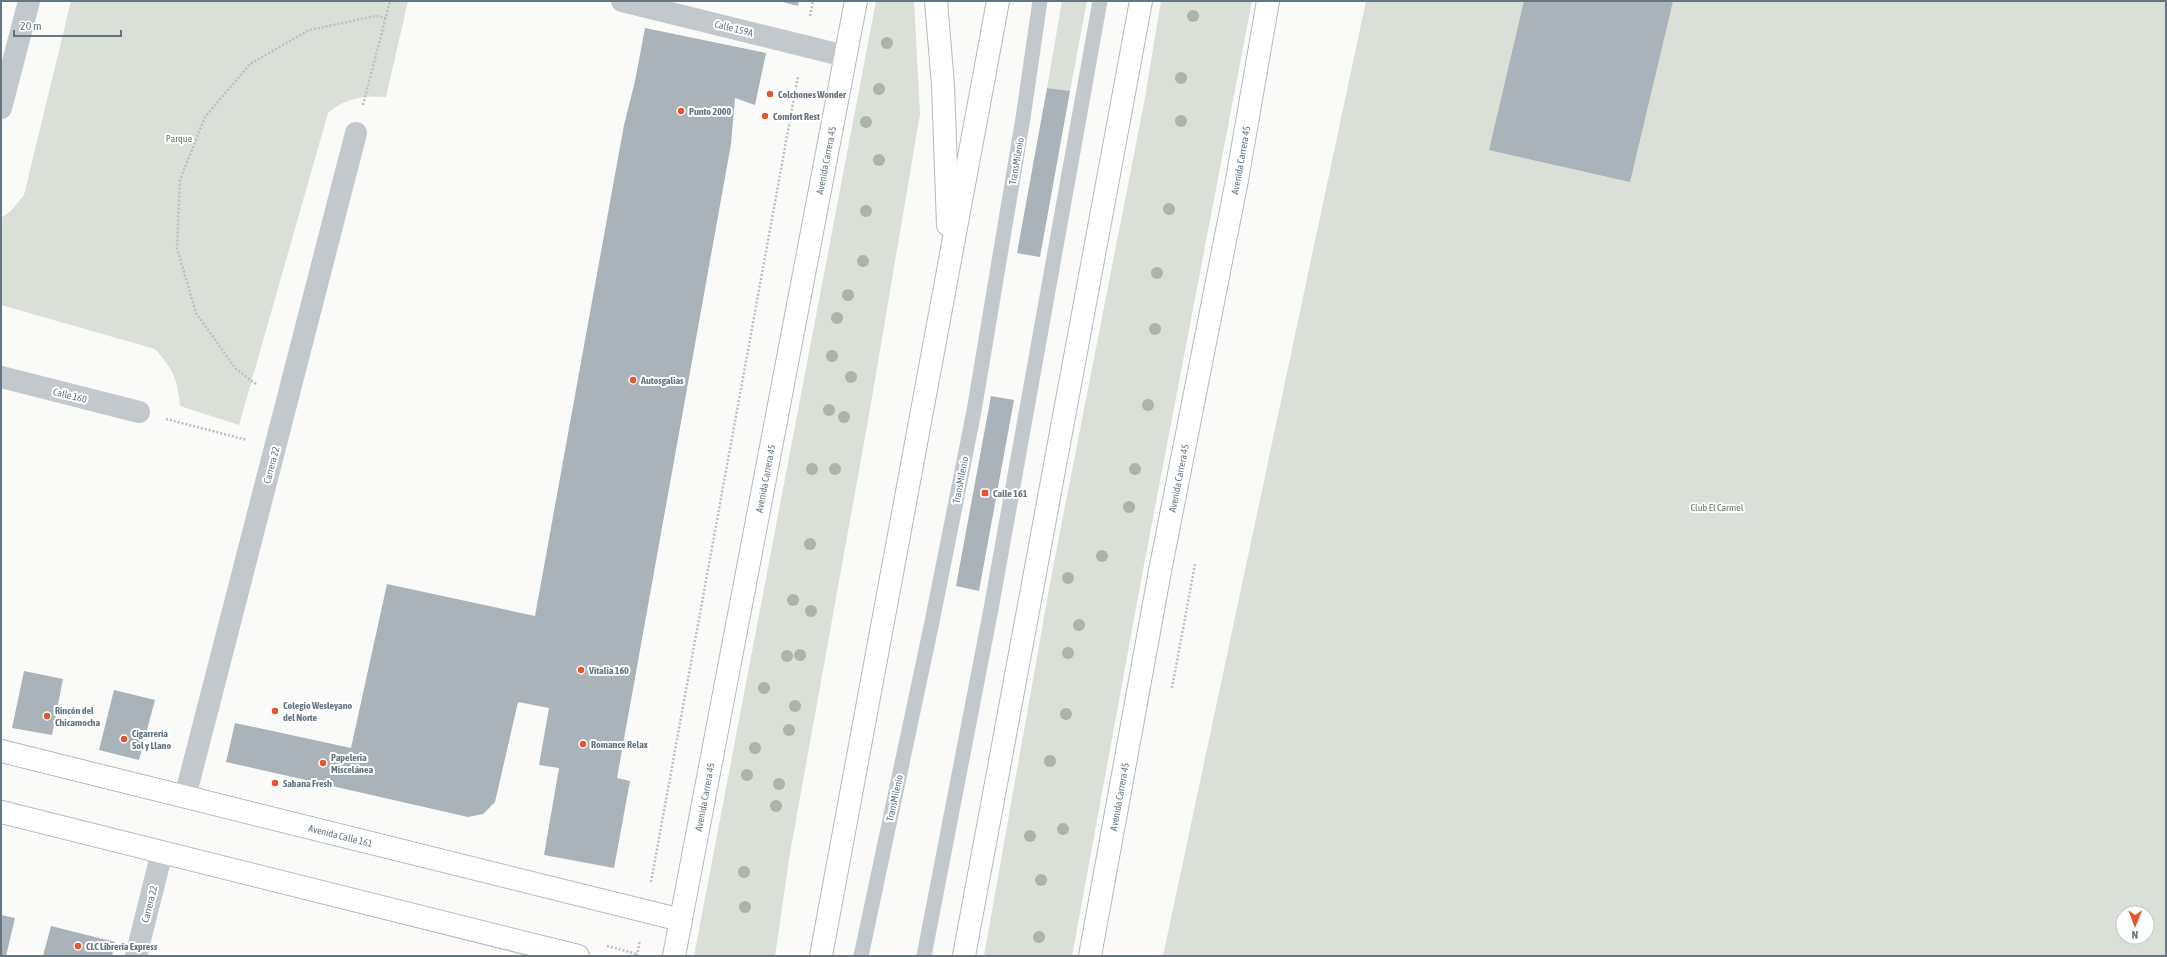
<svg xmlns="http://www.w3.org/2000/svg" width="2167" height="957" viewBox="0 0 2167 957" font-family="'Asap Condensed',sans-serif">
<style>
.green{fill:#dadfd7;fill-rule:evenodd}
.building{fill:#aab3b9}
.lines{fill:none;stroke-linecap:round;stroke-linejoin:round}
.secondary-casing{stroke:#b3babf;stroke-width:24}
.trunk-casing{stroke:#b4b9bd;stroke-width:24}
.path{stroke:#bbbfc2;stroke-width:2.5;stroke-dasharray:2 2;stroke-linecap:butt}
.service{stroke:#c3c8cc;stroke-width:15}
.minor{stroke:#c3c8cc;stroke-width:22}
.secondary{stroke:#fff;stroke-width:22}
.trunk{stroke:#fff;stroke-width:22}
.tree{fill:#aab4a7}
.poi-dot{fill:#e4572e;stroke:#fff;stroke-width:1.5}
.labels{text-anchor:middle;stroke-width:4;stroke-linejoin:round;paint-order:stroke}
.street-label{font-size:10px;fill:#657683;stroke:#fff}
.poi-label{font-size:10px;font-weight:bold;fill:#657683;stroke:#fff;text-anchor:start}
.park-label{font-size:10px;fill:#687a64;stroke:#fff}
</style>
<rect width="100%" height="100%" fill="#fafaf8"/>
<g class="green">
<path d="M71,1H408L386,97C365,95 345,98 328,113L239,425L180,406C178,379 172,368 155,349L1,305V218L11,211L24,195Z"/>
<polygon points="876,1 914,1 920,114 869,415 790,853 775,956 694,956"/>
<polygon points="1062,1 1087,1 1070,91 1047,88"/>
<polygon points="1161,1 1252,1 1143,570 1072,956 984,956 1051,578 1145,98"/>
<path d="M1366,1H2166V956H1163ZM2123,913H2147V937H2123Z"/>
</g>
<g class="building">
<polygon points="779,1 799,1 798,6"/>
<polygon points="1524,1 1673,1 1630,182 1489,150"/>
<polygon points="645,28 766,53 755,105 735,98 731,144 617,778 630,781 614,868 544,855 559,768 539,765 549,708 518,702 495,802 483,814 468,817 226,762 235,723 351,748 387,584 535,616 624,125 635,81"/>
<polygon points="1047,88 1070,91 1040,257 1017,253"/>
<polygon points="991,396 1014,400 979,591 956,586"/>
<polygon points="24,671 63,679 52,735 12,728"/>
<polygon points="114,690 155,700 139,760 99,750"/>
<polygon points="1,915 15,918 6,956 1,956"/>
<polygon points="51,926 115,942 112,956 43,956"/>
</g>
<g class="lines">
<defs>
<g id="secondary">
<path id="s1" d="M1,751L681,920"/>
<polyline points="1,812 578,956"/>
</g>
<g id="trunk">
<polyline points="936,1 943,85 948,225"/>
<path id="s2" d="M674,956L856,1"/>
<polyline points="821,956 998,1"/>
<polyline points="964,956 1141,1"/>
<path id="s3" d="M1090,956L1160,571L1237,180L1268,1"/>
</g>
</defs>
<use href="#secondary" class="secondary-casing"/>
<use href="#trunk" class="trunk-casing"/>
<g class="path">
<polyline points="810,16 813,1"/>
<polyline points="363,105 390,1"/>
<polyline points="256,384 236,369 196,313 177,248 180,180 205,117 250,64 309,30 376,16 386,18"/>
<polyline points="166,419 247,440"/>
<polyline points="1172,688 1195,564"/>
<polyline points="651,882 798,76"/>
<polyline points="607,946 637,954"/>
<polyline points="637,956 640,940"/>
</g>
<g class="service">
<polyline points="861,956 932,622 974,411 1023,118 1040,1"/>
<polyline points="924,956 991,609 1100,1"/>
</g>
<g class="minor">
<polyline points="622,1 845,56"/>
<polyline points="1,108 29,1"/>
<polyline points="1,377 139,412"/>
<polyline points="185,797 356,133"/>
<polyline points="136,956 162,852"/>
</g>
<use href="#secondary" class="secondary"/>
<use href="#trunk" class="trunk"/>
</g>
<g class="tree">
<circle cx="1193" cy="16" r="6"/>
<circle cx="887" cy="43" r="6"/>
<circle cx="1181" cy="78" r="6"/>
<circle cx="879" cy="89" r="6"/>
<circle cx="1181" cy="121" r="6"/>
<circle cx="866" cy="122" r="6"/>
<circle cx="879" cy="160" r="6"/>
<circle cx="1169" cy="209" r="6"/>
<circle cx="866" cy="211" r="6"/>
<circle cx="863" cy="261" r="6"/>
<circle cx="1157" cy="273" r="6"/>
<circle cx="848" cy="295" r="6"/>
<circle cx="837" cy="318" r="6"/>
<circle cx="1155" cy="329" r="6"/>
<circle cx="832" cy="356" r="6"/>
<circle cx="851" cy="377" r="6"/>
<circle cx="1148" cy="405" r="6"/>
<circle cx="829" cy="410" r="6"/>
<circle cx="844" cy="417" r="6"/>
<circle cx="812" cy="469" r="6"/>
<circle cx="835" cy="469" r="6"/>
<circle cx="1135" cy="469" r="6"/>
<circle cx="1129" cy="507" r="6"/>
<circle cx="810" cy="544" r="6"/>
<circle cx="1102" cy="556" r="6"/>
<circle cx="1068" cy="578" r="6"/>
<circle cx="793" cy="600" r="6"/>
<circle cx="811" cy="611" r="6"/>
<circle cx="1079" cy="625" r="6"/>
<circle cx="1068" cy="653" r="6"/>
<circle cx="800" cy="655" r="6"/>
<circle cx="787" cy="656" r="6"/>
<circle cx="764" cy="688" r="6"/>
<circle cx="795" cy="706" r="6"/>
<circle cx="1066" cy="714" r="6"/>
<circle cx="789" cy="730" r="6"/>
<circle cx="755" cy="748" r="6"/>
<circle cx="1050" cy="761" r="6"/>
<circle cx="747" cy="775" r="6"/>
<circle cx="779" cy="784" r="6"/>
<circle cx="776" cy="806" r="6"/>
<circle cx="1063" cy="829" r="6"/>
<circle cx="1030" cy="836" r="6"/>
<circle cx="744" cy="872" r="6"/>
<circle cx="1041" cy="880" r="6"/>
<circle cx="745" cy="907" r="6"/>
<circle cx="1039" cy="937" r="6"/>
</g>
<g class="poi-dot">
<circle cx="770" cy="94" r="4"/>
<circle cx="681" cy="111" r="4"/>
<circle cx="765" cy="116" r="4"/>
<circle cx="633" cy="380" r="4"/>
<rect x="981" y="489" width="8" height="8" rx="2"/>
<circle cx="581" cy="670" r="4"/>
<circle cx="275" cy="711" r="4"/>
<circle cx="47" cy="716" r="4"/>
<circle cx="124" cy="739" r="4"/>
<circle cx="583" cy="744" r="4"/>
<circle cx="323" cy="763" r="4"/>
<circle cx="275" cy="783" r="4"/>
<circle cx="78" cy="946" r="4"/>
</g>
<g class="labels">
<g class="street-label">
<text transform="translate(734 28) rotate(14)" y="4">Calle 159A</text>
<text dy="4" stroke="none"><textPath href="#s2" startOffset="810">Avenida Carrera 45</textPath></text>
<text dy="4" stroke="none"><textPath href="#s3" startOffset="810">Avenida Carrera 45</textPath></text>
<text transform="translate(1016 161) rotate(-80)" y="4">TransMilenio</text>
<text transform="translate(70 395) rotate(14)" y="4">Calle 160</text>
<text transform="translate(271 465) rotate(-75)" y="4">Carrera 22</text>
<text dy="4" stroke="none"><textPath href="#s3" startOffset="486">Avenida Carrera 45</textPath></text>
<text dy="4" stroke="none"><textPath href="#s2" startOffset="486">Avenida Carrera 45</textPath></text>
<text transform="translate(960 480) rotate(-79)" y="4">TransMilenio</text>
<text dy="4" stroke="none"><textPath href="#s2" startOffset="162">Avenida Carrera 45</textPath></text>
<text dy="4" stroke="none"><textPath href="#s3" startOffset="162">Avenida Carrera 45</textPath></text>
<text transform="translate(894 798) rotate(-78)" y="4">TransMilenio</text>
<text dy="4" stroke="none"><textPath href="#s1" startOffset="350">Avenida Calle 161</textPath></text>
<text transform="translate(149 904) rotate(-76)" y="4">Carrera 22</text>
</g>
<g class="poi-label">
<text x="778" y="98">Colchones Wonder</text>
<text x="689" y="115">Punto 2000</text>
<text x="773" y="120">Comfort Rest</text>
<text x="641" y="384">Autosgalias</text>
<text x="993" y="497">Calle 161</text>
<text x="589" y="674">Vitalia 160</text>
<text x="283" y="709">Colegio Wesleyano<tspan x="283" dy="12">del Norte</tspan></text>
<text x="55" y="714">Rincón del<tspan x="55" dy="12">Chicamocha</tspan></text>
<text x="132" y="737">Cigarrería<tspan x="132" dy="12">Sol y Llano</tspan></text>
<text x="591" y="748">Romance Relax</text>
<text x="331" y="761">Papeleria<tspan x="331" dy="12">Miscelánea</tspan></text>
<text x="283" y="787">Sabana Fresh</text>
<text x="86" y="950">CLC Librería Express</text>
</g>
<g class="park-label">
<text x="179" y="142">Parque</text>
<text x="1717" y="511">Club El Carmel</text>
</g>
</g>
<rect width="2167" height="957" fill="none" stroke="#657683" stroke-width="4"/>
<g transform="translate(2135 925) rotate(181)"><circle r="19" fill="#ffffff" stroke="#c1c8cd"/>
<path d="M0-3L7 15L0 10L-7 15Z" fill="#e4572e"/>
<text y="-6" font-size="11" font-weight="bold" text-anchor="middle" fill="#657683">N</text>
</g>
<path d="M14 30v6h107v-6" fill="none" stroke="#657683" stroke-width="2"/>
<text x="20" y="30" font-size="12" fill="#657683" stroke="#ffffff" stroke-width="3" paint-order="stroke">20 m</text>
</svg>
